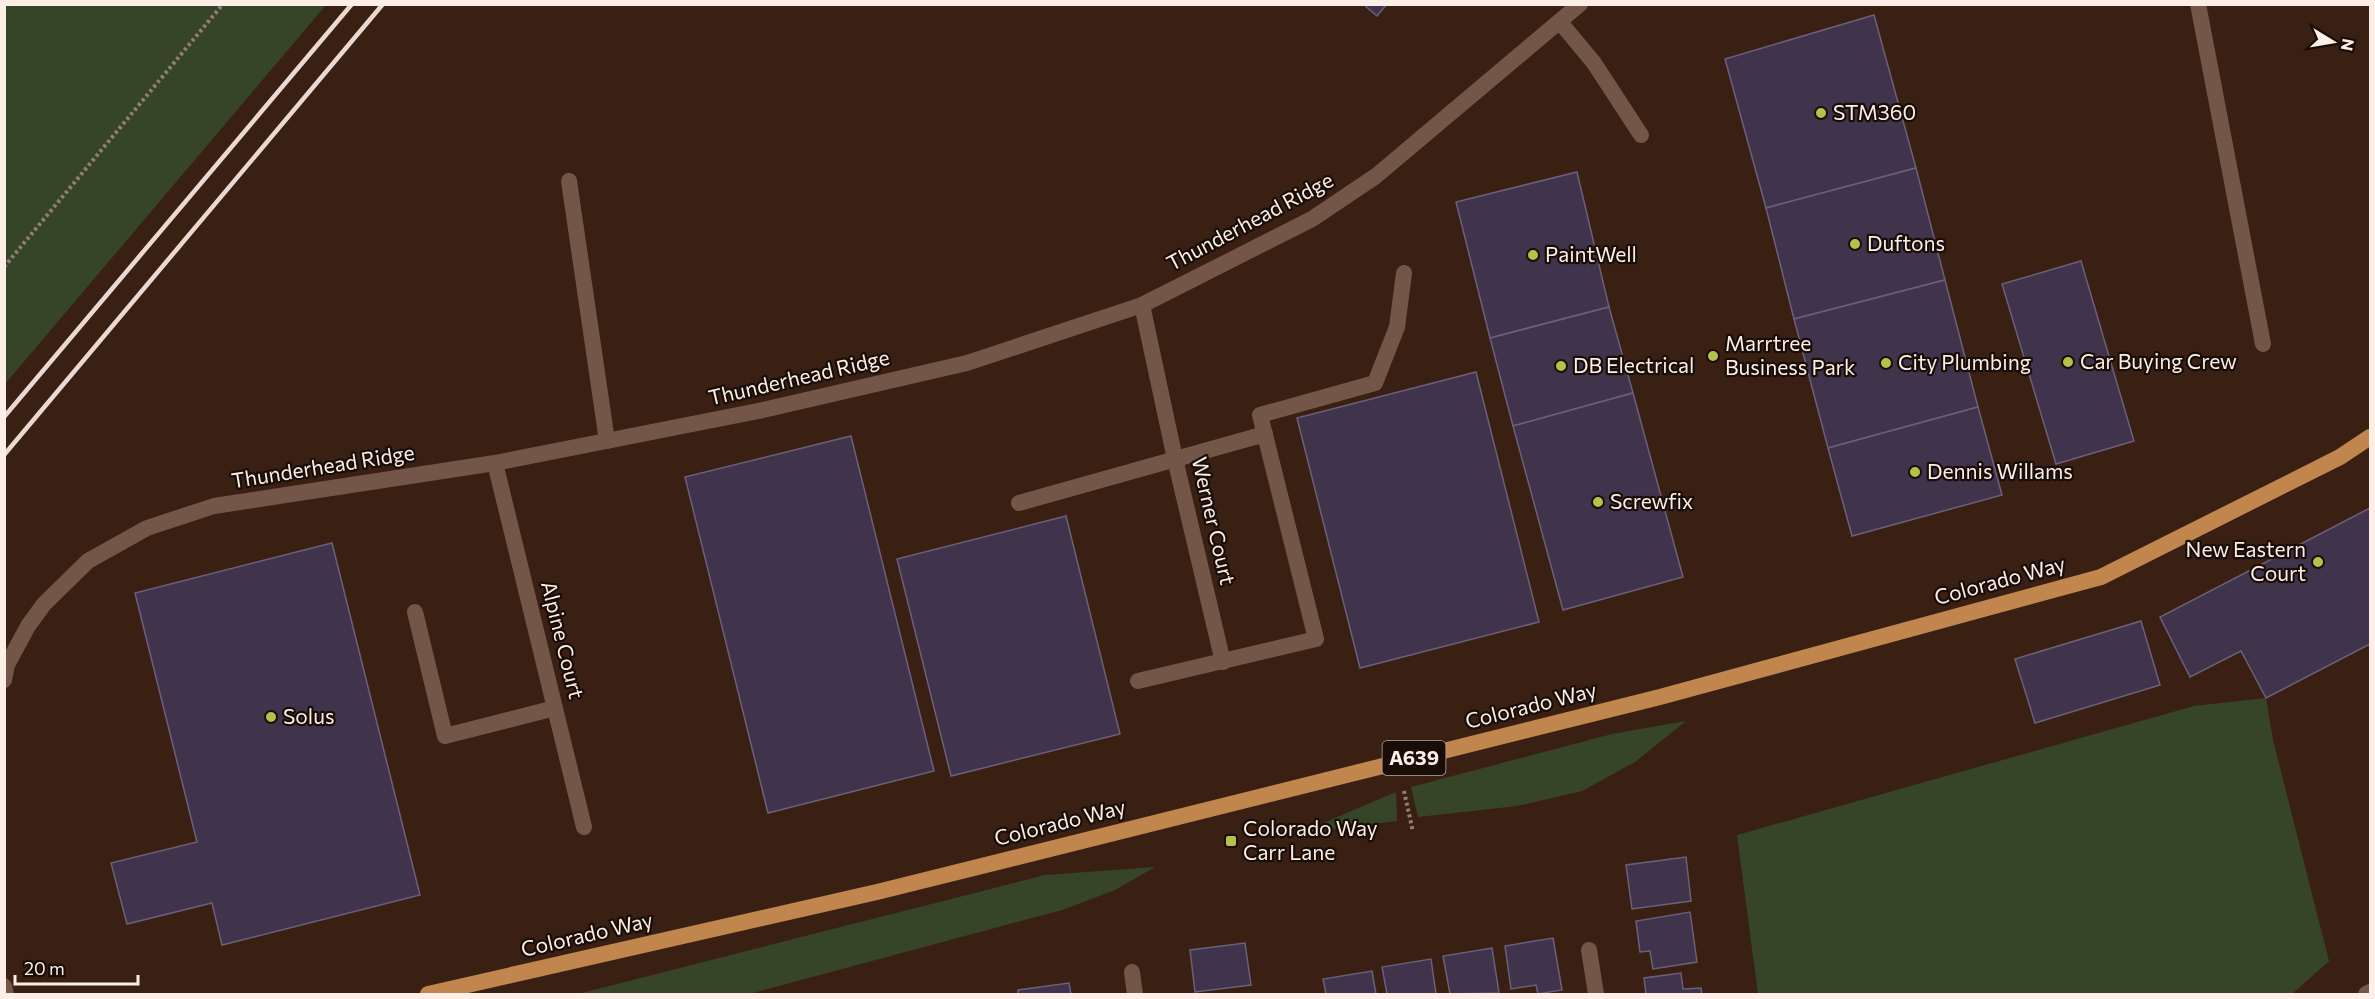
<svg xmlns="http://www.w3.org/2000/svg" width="2375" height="999" viewBox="0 0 2375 999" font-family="Commissioner,sans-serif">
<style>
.green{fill:#364528}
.building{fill:#40344d;stroke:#6c5f7a;stroke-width:1.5}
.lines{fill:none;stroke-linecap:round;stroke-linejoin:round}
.path{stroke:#937e74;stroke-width:4;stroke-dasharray:3 3;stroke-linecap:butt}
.service{stroke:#735647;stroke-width:16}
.minor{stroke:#735647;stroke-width:16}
.primary{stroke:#c1864d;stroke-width:16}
.rail{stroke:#e9d9d2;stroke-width:4.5}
.poi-dot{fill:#b5c249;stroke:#190d08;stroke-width:2}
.labels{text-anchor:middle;stroke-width:4.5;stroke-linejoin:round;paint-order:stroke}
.shield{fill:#190d08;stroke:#b9aaa5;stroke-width:1.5}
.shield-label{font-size:20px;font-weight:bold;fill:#fdeee8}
.poi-label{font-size:21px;fill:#fdeee8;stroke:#190d08;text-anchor:start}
.street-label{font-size:21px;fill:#fdeee8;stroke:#190d08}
</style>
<rect width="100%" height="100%" fill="#3a2013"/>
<g class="green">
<polygon points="5,4 326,5 5,384 4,5"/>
<polygon points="2266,698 2273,740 2329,961 2292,994 1758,994 1737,835 2194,706"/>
<polygon points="1686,721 1635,762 1582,791 1517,806 1418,817 1411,787 1612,734"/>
<polygon points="1396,792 1397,821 1300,833"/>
<polygon points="1155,867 1115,890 1062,910 749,994 578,994 1045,875"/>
</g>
<g class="building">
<polygon points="1363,4 1387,4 1377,16"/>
<polygon points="1874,15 1916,168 1766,208 1725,59"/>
<polygon points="1916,168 1945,280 1794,319 1766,208"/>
<polygon points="1577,172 1609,307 1490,338 1456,202"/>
<polygon points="2081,261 2134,441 2056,464 2002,284"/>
<polygon points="1945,280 1978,407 1828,448 1794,319"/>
<polygon points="1609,307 1633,393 1513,426 1490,338"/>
<polygon points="1476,372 1539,622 1360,668 1297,418"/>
<polygon points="1633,393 1683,577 1563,610 1513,426"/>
<polygon points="1978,407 2002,495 1852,536 1828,448"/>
<polygon points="851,436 934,771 768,813 685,477"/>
<polygon points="2370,508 2370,644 2266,698 2241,651 2190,677 2160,617"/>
<polygon points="1066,516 1120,734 951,776 897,559"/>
<polygon points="332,543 420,895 222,945 212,903 127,924 111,863 197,842 135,593"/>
<polygon points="2141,621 2160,685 2035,723 2015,659"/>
<polygon points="1686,857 1691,901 1632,909 1626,865"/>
<polygon points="1690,912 1697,962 1653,969 1650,951 1640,952 1636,921"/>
<polygon points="1553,938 1562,990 1538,994 1536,985 1511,989 1505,946"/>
<polygon points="1245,943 1251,985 1195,992 1190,950"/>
<polygon points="1492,948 1499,993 1450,994 1443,956"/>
<polygon points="1431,959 1436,994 1387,994 1382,967"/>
<polygon points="1372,971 1376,994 1326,994 1323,979"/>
<polygon points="1681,973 1683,989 1701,988 1702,994 1646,994 1644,978"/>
<polygon points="1069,983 1071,994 1018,994 1018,990"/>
</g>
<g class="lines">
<g class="path">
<polyline points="4,267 223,4"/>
<polyline points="1404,791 1413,832"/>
</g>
<g class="service">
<polyline points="2198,4 2263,344"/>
<polyline points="1560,22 1594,63 1641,135"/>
<polyline points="569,181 607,441"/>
<polyline points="1142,305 1175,459 1223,662"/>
<polyline points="495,463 584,827"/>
<polyline points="1019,503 1265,434"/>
<polyline points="415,612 445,736 555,708"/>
<polyline points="1138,681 1316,639 1260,415 1375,383 1397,327 1404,273"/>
<polyline points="1589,950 1596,994"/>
</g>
<g class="minor">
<polyline points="4,680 7,665 28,626 44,604 88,561 147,528 214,506 495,463 763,410 967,363 1142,305 1312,219 1376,176 1580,4"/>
<polyline points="1132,972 1135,994"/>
<polyline points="4,986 6,994"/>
<polyline points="2366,994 2370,992"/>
</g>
<polyline class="primary" points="428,994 877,892 1660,697 2101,577 2340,457 2370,437"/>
<g class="rail">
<polyline points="4,417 352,4"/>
<polyline points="4,455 383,4"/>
</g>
</g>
<g class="poi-dot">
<circle cx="1821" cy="113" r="6"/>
<circle cx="1855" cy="244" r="6"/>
<circle cx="1533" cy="255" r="6"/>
<circle cx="1713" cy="356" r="6"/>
<circle cx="2068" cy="362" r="6"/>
<circle cx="1886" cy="363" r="6"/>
<circle cx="1561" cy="366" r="6"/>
<circle cx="1915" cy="472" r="6"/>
<circle cx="1598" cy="502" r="6"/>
<circle cx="2318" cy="562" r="6"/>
<circle cx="271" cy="717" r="6"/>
<rect x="1225" y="835" width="12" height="12" rx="3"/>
</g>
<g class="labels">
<rect class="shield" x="1382.5" y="741" width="63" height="34" rx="4.5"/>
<g class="shield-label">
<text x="1414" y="765">A639</text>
</g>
<g class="poi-label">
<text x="1833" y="120">STM360</text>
<text x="1867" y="251">Duftons</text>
<text x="1545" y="262">PaintWell</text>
<text x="1725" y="351">Marrtree<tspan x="1725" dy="24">Business Park</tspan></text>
<text x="2080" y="369">Car Buying Crew</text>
<text x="1898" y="370">City Plumbing</text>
<text x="1573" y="373">DB Electrical</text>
<text x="1927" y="479">Dennis Willams</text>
<text x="1610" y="509">Screwfix</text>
<text x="2306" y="557" text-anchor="end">New Eastern<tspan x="2306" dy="24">Court</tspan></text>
<text x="283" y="724">Solus</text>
<text x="1243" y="836">Colorado Way<tspan x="1243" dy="24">Carr Lane</tspan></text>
</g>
<g class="street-label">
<text transform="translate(1250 222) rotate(-28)" y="7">Thunderhead Ridge</text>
<text transform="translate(799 378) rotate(-13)" y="7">Thunderhead Ridge</text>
<text transform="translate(323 467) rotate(-9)" y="7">Thunderhead Ridge</text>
<text transform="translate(1213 521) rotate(77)" y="7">Werner Court</text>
<text transform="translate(2000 581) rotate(-15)" y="7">Colorado Way</text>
<text transform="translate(562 640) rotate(76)" y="7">Alpine Court</text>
<text transform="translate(1531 706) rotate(-14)" y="7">Colorado Way</text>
<text transform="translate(1060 823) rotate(-14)" y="7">Colorado Way</text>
<text transform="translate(587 935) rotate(-13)" y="7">Colorado Way</text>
</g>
</g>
<rect width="2375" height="999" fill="none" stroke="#fdeee8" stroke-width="12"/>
<g transform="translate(2333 42) rotate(101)" stroke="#190d08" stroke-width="4.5" paint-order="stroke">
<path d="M0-4.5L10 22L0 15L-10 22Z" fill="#fdeee8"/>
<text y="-9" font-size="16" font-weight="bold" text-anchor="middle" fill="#fdeee8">N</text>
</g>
<path d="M15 975v9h123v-9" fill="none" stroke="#fdeee8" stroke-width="3"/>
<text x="24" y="975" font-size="18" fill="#fdeee8" stroke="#190d08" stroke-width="4.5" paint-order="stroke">20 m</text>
</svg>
